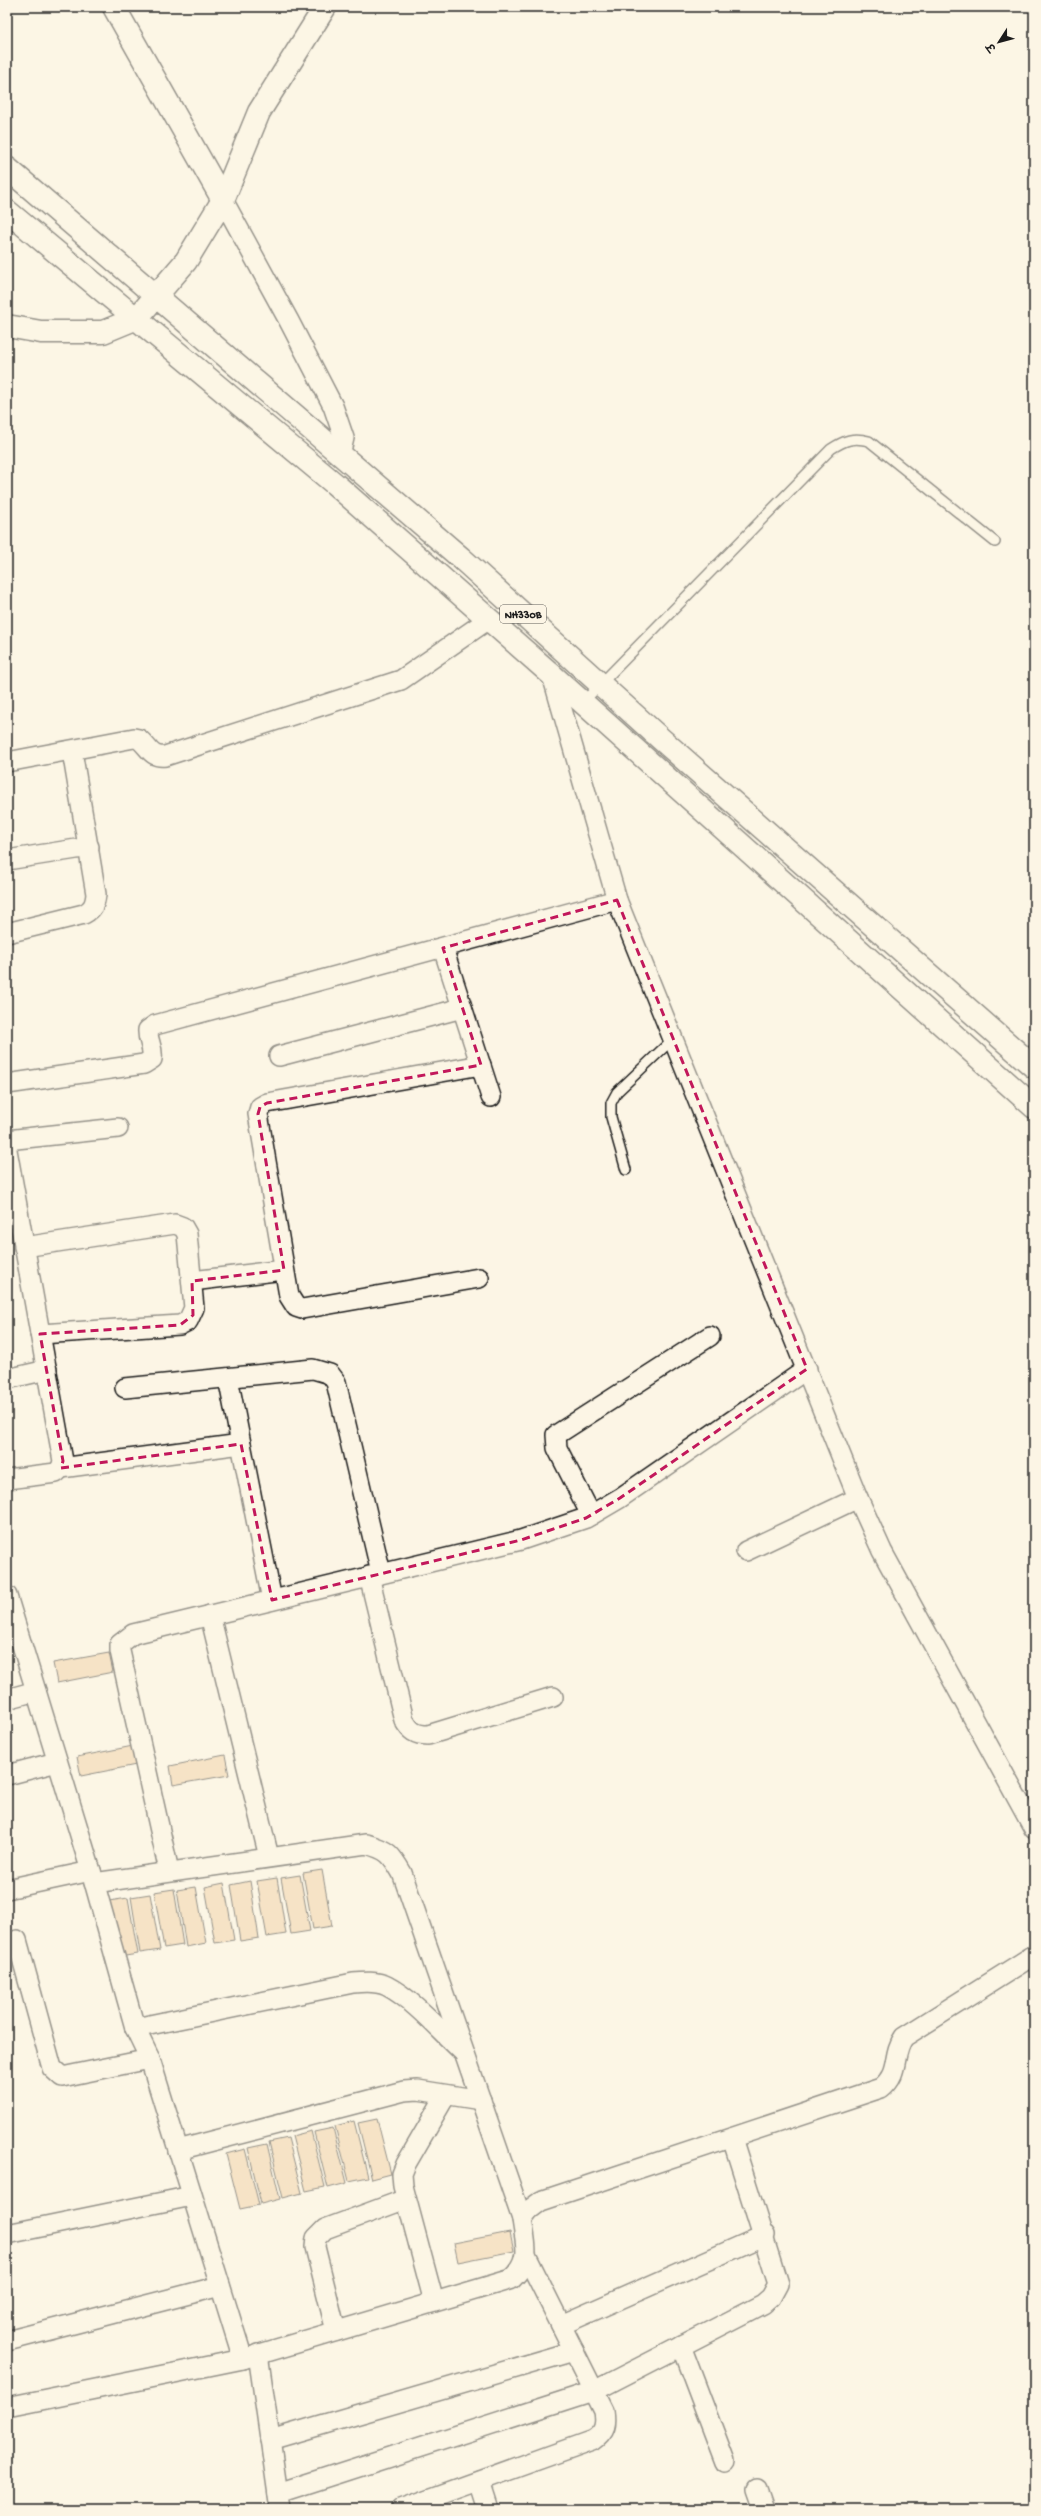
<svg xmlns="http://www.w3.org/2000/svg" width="1041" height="2516" viewBox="0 0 1041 2516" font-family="'Gochi Hand','Playpen Sans Deva',sans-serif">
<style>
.building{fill:#efcca0;stroke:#1c1c1c}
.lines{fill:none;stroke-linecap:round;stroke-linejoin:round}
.lane-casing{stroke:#1c1c1c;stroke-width:12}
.street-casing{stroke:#1c1c1c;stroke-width:22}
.secondary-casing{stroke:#1c1c1c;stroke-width:25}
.highway-casing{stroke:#1c1c1c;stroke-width:25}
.lane{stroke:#fcf5e5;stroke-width:9}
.street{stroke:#fcf5e5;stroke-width:19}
.secondary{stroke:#fcf5e5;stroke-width:22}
.highway{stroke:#fcf5e5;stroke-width:22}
.marked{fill:none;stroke:#c2185b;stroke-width:3;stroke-dasharray:8 5;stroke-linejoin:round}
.labels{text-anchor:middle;stroke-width:3;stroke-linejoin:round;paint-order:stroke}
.shield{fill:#fcf5e5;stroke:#5f5d58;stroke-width:1}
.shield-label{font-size:11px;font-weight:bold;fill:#1c1c1c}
</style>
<rect width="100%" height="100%" fill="#fcf5e5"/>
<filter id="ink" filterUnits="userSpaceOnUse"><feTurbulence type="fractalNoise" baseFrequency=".025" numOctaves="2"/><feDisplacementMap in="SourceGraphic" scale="8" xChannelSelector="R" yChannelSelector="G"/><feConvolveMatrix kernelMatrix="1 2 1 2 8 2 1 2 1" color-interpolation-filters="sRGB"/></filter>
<g filter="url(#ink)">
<g class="building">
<polygon points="109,1653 113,1672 57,1683 53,1663"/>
<polygon points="133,1746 136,1765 81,1776 77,1757"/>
<polygon points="225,1755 229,1775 173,1785 170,1766"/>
<polygon points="322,1870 332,1926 313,1929 303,1873"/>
<polygon points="300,1875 310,1931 291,1934 281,1878"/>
<polygon points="277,1878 286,1934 267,1937 257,1881"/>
<polygon points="250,1881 259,1938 240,1941 231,1885"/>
<polygon points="224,1883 234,1940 215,1943 205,1887"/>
<polygon points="196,1887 206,1943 186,1947 177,1890"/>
<polygon points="174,1889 183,1945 164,1948 154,1892"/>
<polygon points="150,1894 160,1950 140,1953 131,1897"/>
<polygon points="128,1898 138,1954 119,1957 109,1901"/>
<polygon points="377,2119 391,2174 372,2179 358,2123"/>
<polygon points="354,2121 368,2177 349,2181 335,2126"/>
<polygon points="333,2128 347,2183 328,2188 314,2132"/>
<polygon points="311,2131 325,2187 306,2191 292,2136"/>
<polygon points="288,2138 302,2193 283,2198 269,2142"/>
<polygon points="267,2144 280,2199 261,2204 248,2148"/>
<polygon points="245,2149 259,2205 240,2209 226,2154"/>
<polygon points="510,2232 514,2251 458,2262 454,2243"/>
</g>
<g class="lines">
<defs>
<g id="lane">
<path d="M583,702L831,449C845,440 853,437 869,441L995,542"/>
<polyline points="626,1170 611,1117 611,1103 617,1092 673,1039"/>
</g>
<g id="street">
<polyline points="223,200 289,321 333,406 344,438 340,455"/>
<polyline points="552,675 617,900 858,1498 882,1551 1034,1829"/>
<path d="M7,762L134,738L139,739C149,747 151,758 165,756L401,680L489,619"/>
<polyline points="7,860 89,847"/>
<path d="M7,933L84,914C93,909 95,904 96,894L72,751"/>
<polyline points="443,948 491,1097"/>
<polyline points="279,1056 462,1008"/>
<path d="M7,1084L144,1064L152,1059C154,1047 147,1041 148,1030L155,1025L617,900"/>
<polyline points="7,1140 118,1128"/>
<polyline points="7,1150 63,1461 61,1468 56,1473 7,1479"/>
<polyline points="24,1247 175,1224 183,1227 187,1234 194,1308 188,1321 180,1325 40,1334"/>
<polyline points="479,1278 302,1309 296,1307 289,1296 258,1114 260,1107 267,1103 481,1065"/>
<polyline points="192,1281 284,1270"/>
<polyline points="228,1378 272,1600"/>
<polyline points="7,1379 47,1370"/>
<polyline points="125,1388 313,1369 330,1374 336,1382 381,1573"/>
<polyline points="61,1468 241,1444"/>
<polyline points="591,1515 557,1448 556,1435 710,1336"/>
<polyline points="746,1551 858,1498"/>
<path d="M369,1576L404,1720C410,1731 415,1735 428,1735L553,1697"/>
<polyline points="7,1596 91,1871"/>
<polyline points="210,1615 269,1857"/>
<polyline points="7,1699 36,1691"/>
<polyline points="7,1775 57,1762"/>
<polyline points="169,1871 120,1651 120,1644 133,1634 521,1540 586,1518 620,1498 807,1369"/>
<path d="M94,1883L366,1844C388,1850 391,1854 402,1873L522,2219"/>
<path d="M7,1889L91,1871L135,2028L150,2059L243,2359L512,2279C533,2260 525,2244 522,2219L529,2210L541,2201L881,2088C901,2072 891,2055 904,2037L1034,1955"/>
<polyline points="17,1940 52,2068 62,2077 150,2059"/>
<path d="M135,2028L353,1983C364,1982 377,1981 387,1986C414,2000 441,2032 464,2053"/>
<polyline points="178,2150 404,2091 418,2090 481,2100"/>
<polyline points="7,2234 192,2196"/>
<polyline points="434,2302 403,2186 402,2174 406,2164 446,2095"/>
<polyline points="561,2325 765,2235"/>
<polyline points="336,2331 315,2247 316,2238 325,2229 406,2199"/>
<polyline points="7,2341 220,2286"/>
<polyline points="681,2346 725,2462"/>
<polyline points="258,2354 280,2509"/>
<polyline points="7,2407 243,2359"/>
<polyline points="270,2440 574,2351"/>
<polyline points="480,2481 489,2509"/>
<polyline points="757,2489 764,2509"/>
<polyline points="278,2493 594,2391 763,2304 771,2297 778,2284 732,2138"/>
<path d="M401,2509L593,2440C605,2432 606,2424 604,2411L527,2257"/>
</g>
<g id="secondary">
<polyline points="114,7 223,200"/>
<polyline points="7,326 41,332 103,332 137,318 186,261 223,200 259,112 325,7"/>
</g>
<g id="highway">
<polyline points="7,168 461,558 661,739 1034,1067"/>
<polyline points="7,211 335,484 552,675 1034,1107"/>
</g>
</defs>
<use href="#lane" class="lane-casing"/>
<use href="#street" class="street-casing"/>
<use href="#secondary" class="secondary-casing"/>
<use href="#highway" class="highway-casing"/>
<use href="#lane" class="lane"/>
<use href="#street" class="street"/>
<use href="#secondary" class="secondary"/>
<use href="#highway" class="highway"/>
</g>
</g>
<path d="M0 0H1041V2516H0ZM617,900L807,1369L620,1498L586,1518L521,1540L272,1600L241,1444L61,1468L63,1461L40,1334L180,1325L193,1315L192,1281L284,1270L258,1114L260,1107L267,1103L481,1065L443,948Z" fill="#fcf5e5" fill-opacity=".55" fill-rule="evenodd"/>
<path class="marked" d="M617,900L807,1369L620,1498L586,1518L521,1540L272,1600L241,1444L61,1468L63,1461L40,1334L180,1325L193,1315L192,1281L284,1270L258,1114L260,1107L267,1103L481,1065L443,948Z"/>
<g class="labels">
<rect class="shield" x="500" y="605" width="46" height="18" rx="3"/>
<g class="shield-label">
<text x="523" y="618">NH330B</text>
</g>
</g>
<rect width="1041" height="2516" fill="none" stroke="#fcf5e5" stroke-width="24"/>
<rect x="12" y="12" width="1017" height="2492" fill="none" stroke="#1c1c1c" stroke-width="1.5" filter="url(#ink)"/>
<g transform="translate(999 42) rotate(234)" stroke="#fcf5e5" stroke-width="3" paint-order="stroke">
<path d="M0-3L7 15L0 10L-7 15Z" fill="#1c1c1c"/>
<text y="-6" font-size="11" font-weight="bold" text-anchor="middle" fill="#1c1c1c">उ</text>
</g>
</svg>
